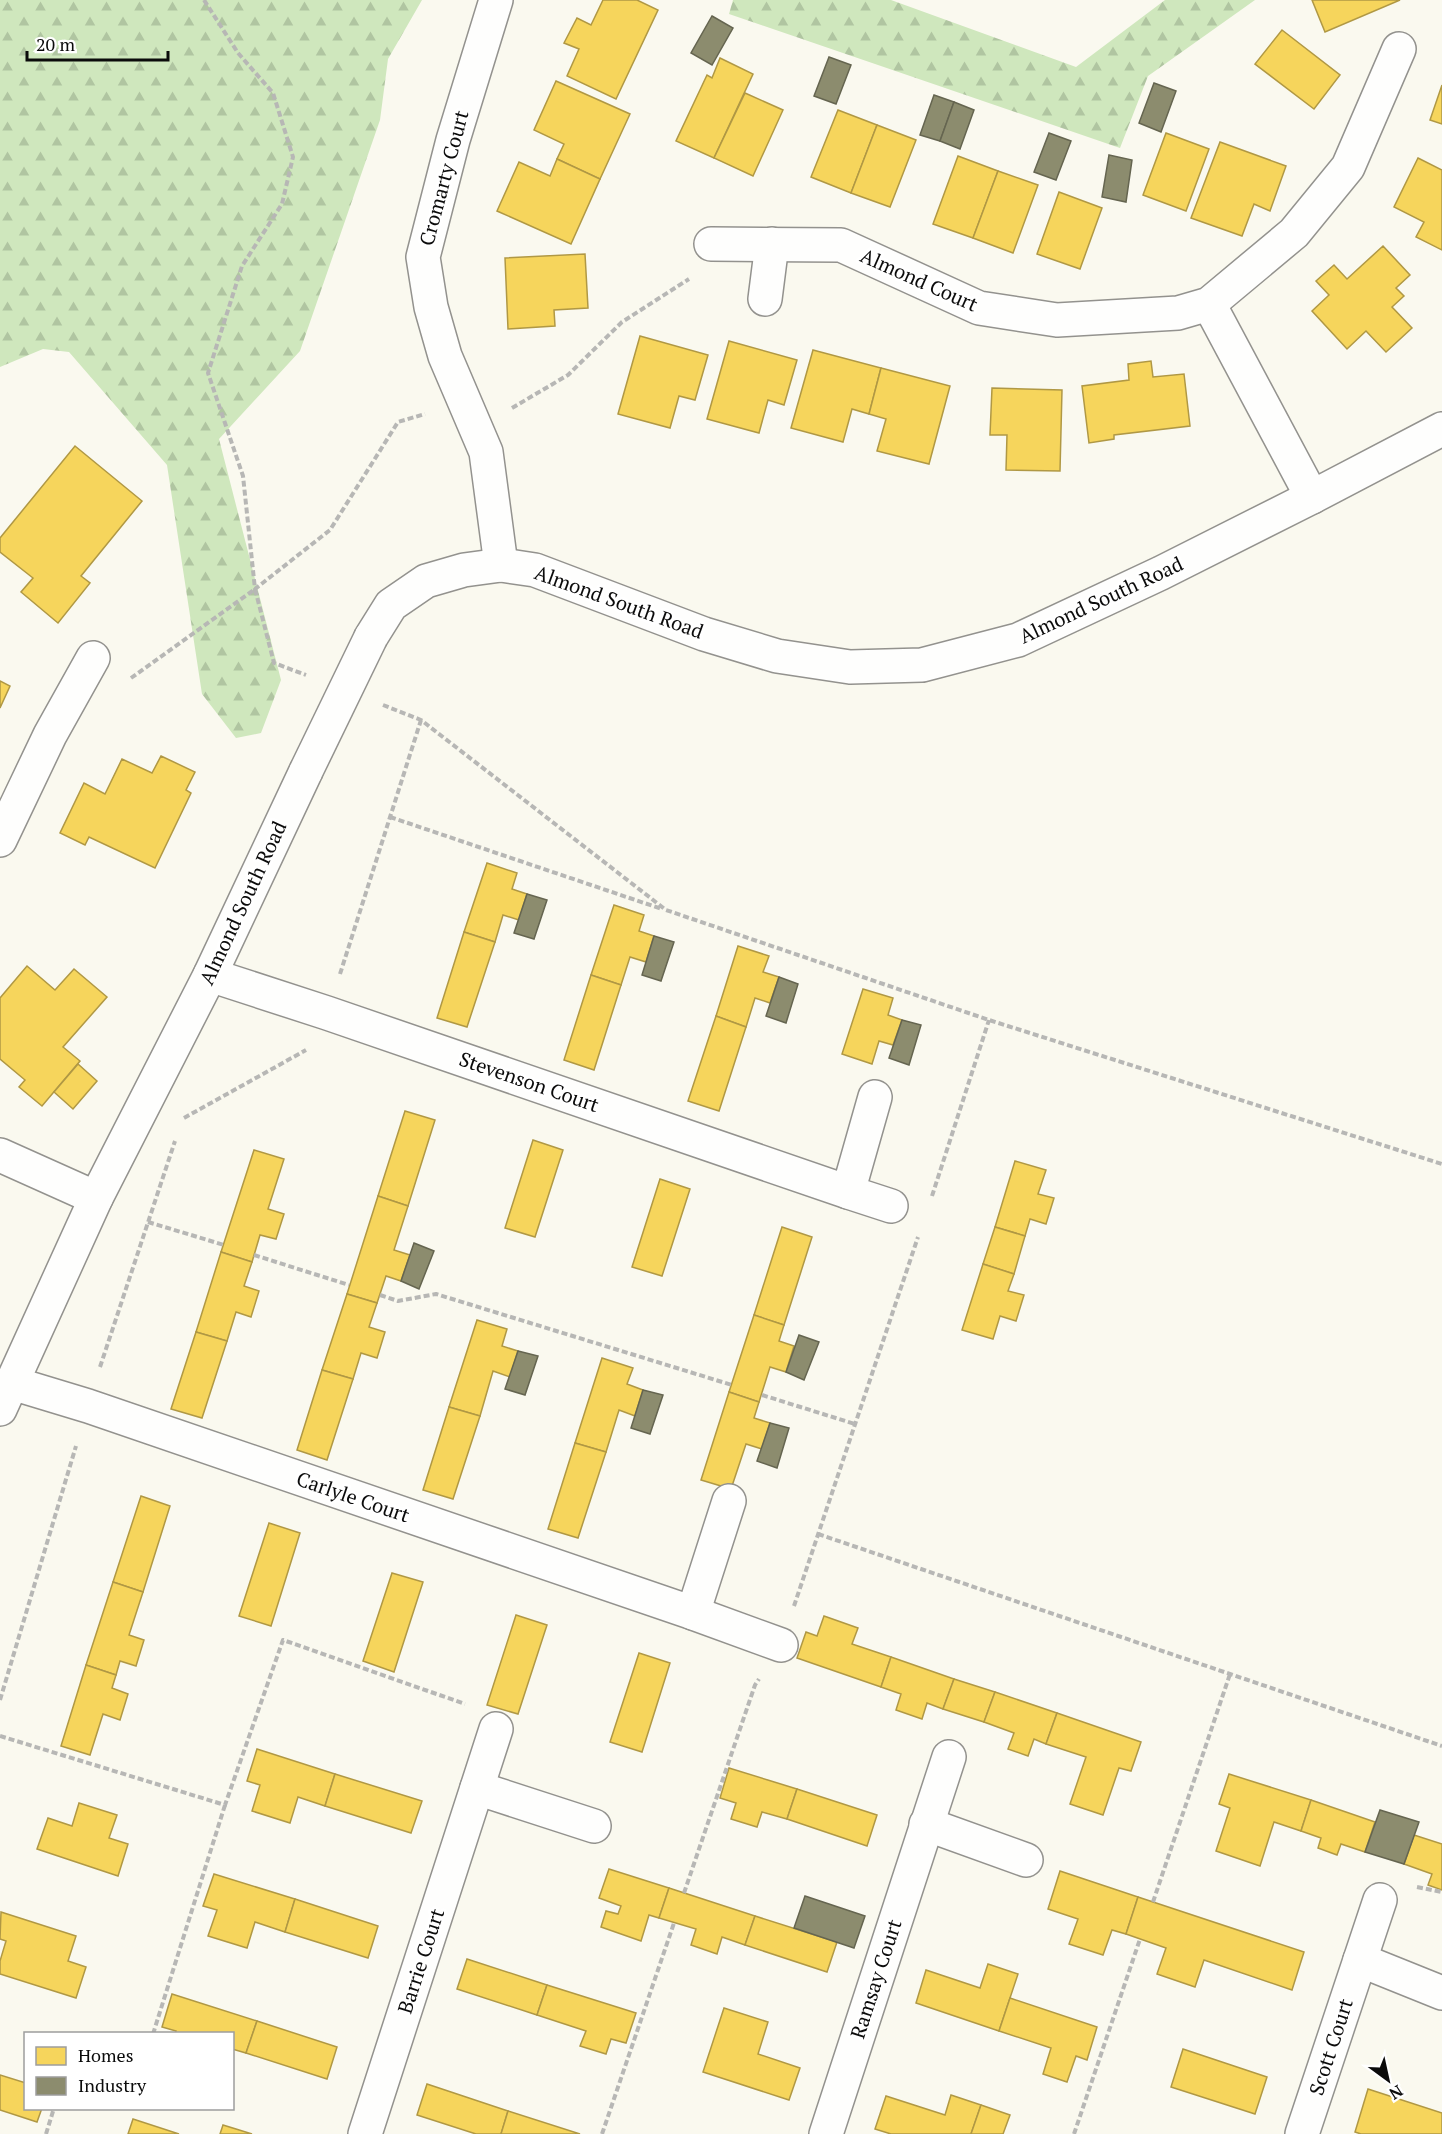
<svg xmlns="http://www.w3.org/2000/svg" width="1442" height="2134" viewBox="0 0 1442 2134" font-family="'PT Serif',serif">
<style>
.forest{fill:url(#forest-firs)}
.homes{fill:#f6d55c;stroke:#b09844;stroke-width:1.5}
.industry{fill:#8c8c6e;stroke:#656550;stroke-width:1.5}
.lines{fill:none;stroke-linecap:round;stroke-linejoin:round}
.minor-casing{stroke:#93928e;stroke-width:36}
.path{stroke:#b7b7b5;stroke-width:4;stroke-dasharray:6 3;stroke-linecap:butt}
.minor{stroke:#fefefd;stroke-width:33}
.minor-bridge-casing{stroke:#93928e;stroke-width:36;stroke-linecap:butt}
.minor-bridge{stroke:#fefefd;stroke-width:33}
.labels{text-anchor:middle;stroke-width:6;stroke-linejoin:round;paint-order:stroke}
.street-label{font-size:20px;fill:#0b0b0b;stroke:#fff}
</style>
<defs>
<pattern id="forest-firs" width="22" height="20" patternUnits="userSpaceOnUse" patternTransform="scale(1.5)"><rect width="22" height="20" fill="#cfe7bd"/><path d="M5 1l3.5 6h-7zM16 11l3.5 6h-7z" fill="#b0c5a1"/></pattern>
</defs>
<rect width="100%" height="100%" fill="#faf9ef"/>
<g class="forest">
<polygon points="0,0 422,0 388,59 380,120 300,351 219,439 281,680 261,733 236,738 202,694 167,465 69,352 43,349 0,367"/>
<polygon points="733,0 891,0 1076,67 1165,0 1255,0 1148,76 1120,148 729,14"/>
</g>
<g class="homes">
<polygon points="603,0 637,0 658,10 616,99 567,76 579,49 564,43 577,18 591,25"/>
<polygon points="1312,0 1400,0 1325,32"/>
<polygon points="1282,30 1340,75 1314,109 1255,64"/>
<polygon points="720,58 753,74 714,158 676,141 707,75 712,78"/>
<polygon points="556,81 630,114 600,179 557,159 564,144 534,130"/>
<polygon points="1442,85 1442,124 1430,120"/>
<polygon points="745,93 783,110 753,176 714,158"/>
<polygon points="838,110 877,125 851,193 811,177"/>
<polygon points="877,125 916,140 890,207 851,193"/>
<polygon points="1166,133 1209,149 1186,211 1143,195"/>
<polygon points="1220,142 1286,166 1270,211 1254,204 1242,236 1191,218"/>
<polygon points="958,156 998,171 973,238 933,224"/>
<polygon points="1418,158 1442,170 1442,250 1416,237 1424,222 1394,207"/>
<polygon points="557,159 600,179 571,244 497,211 519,162 550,176"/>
<polygon points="998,171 1038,185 1013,253 973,238"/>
<polygon points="1059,192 1102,208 1080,269 1037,254"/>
<polygon points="1383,246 1410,275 1396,288 1404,296 1392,307 1412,328 1386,352 1366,331 1347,349 1312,311 1329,295 1316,281 1334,265 1347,279"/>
<polygon points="585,254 588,308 554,310 555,326 508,329 505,258"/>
<polygon points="640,336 708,355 695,400 679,396 670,428 618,414"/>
<polygon points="729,341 797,360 784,405 768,400 759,433 707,419"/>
<polygon points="813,350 881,368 869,414 852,409 843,442 791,428"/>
<polygon points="1151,361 1153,377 1184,374 1190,426 1114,435 1114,439 1089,443 1082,386 1129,380 1128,364"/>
<polygon points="881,368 950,386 929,464 877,451 886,419 869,414"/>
<polygon points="992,388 1062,390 1060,471 1006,470 1007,435 990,435"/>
<polygon points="75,446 142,501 81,576 90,583 58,623 21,592 33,578 0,552 0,538"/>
<polygon points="0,681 10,686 0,708"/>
<polygon points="161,756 195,772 186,790 191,793 155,868 89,837 85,845 60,833 84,783 105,794 122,759 152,773"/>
<polygon points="487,863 517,873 512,889 527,894 519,920 503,915 495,942 464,932"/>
<polygon points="614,905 644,915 639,931 654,936 646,962 630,957 621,985 591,975"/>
<polygon points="464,932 495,942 467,1027 437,1018"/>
<polygon points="738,946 769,956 763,972 779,977 770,1003 755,998 746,1027 716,1016"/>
<polygon points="27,966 55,990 74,969 107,997 63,1047 80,1061 42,1106 19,1087 25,1080 0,1059 0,998"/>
<polygon points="591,975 621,985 594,1070 564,1060"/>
<polygon points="863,989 893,998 888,1015 902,1020 893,1045 879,1041 872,1064 842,1054"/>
<polygon points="716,1016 746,1027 719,1111 688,1101"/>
<polygon points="78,1064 97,1081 73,1109 54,1092"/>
<polygon points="405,1111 435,1120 408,1206 378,1196"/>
<polygon points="533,1140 563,1150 535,1237 505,1228"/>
<polygon points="254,1150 284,1159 268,1209 284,1214 276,1239 260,1235 252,1262 221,1252"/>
<polygon points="1015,1161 1046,1170 1038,1194 1054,1198 1046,1224 1030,1219 1025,1236 995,1227"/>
<polygon points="660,1179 690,1189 662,1276 632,1267"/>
<polygon points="378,1196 408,1206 394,1250 410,1255 401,1281 386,1276 377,1303 347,1294"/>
<polygon points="782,1227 812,1237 784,1325 754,1315"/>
<polygon points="995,1227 1025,1236 1014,1274 983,1264"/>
<polygon points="221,1252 252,1262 244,1286 259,1291 251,1317 236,1312 227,1341 196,1332"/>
<polygon points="983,1264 1014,1274 1008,1291 1024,1295 1016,1321 1000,1316 993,1339 962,1330"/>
<polygon points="347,1294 377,1303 369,1327 385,1332 377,1358 361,1353 353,1379 322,1370"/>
<polygon points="754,1315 784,1325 779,1341 794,1346 786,1372 770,1367 759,1402 729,1392"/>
<polygon points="477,1320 507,1329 502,1346 518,1351 510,1377 493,1371 480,1416 449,1407"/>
<polygon points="196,1332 227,1341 202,1418 171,1409"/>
<polygon points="602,1358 633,1368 627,1384 643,1390 635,1416 619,1410 606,1452 575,1443"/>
<polygon points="322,1370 353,1379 327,1460 297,1450"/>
<polygon points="729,1392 759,1402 754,1418 770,1423 762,1449 746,1444 731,1489 701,1480"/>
<polygon points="449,1407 480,1416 453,1499 423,1490"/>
<polygon points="575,1443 606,1452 578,1538 548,1529"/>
<polygon points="141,1496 170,1506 143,1592 113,1582"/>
<polygon points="269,1523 300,1533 271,1626 239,1616"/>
<polygon points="392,1573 423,1582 394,1672 363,1661"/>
<polygon points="113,1582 143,1592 129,1635 144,1640 136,1666 120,1661 116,1675 86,1665"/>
<polygon points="516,1615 547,1625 518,1714 487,1705"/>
<polygon points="824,1616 858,1628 852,1644 891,1657 881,1687 797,1658 806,1632 817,1636"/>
<polygon points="639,1653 670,1663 642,1752 610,1742"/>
<polygon points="891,1657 954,1679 943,1709 927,1703 922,1719 896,1710 901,1694 881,1687"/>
<polygon points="86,1665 116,1675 112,1688 128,1694 120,1720 103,1714 90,1755 61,1746"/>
<polygon points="954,1679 995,1692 984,1722 943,1709"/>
<polygon points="995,1692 1057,1713 1046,1744 1034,1739 1028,1756 1008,1749 1014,1733 984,1722"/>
<polygon points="1057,1713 1141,1742 1131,1771 1119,1768 1103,1815 1070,1804 1086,1757 1046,1744"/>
<polygon points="257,1749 335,1774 325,1806 298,1797 290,1823 252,1811 260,1785 247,1781"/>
<polygon points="729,1768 797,1789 787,1819 762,1812 757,1827 731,1819 736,1803 720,1798"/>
<polygon points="335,1774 422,1801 411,1833 325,1806"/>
<polygon points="1229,1774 1311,1800 1301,1831 1274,1822 1260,1866 1216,1851 1230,1808 1219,1804"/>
<polygon points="797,1789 877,1815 867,1846 787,1819"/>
<polygon points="1311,1800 1375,1822 1365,1852 1341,1844 1337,1855 1318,1848 1321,1838 1301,1831"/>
<polygon points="79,1803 117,1815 109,1838 128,1844 118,1876 37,1849 48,1818 72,1826"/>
<polygon points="1414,1835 1442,1844 1442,1890 1428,1885 1432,1874 1404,1864"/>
<polygon points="609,1869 669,1888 659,1918 649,1915 641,1941 601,1927 606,1911 618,1914 621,1906 599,1898"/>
<polygon points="1060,1871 1138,1897 1126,1934 1112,1930 1103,1955 1069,1944 1078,1919 1048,1909"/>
<polygon points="214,1874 295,1899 285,1932 255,1922 247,1948 208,1936 217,1910 203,1906"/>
<polygon points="669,1888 755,1916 745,1945 722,1937 717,1954 691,1945 696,1929 659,1918"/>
<polygon points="1138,1897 1304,1952 1292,1990 1204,1960 1195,1987 1157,1974 1166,1948 1126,1934"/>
<polygon points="295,1899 378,1926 368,1958 285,1932"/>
<polygon points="1,1912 76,1936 68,1961 86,1967 76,1998 0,1974 0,1961 6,1941 0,1939"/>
<polygon points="755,1916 837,1942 827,1972 745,1945"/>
<polygon points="467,1959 547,1985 537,2015 457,1989"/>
<polygon points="988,1964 1018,1974 999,2031 916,2003 926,1970 980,1988"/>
<polygon points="547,1985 636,2013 626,2043 611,2039 606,2054 580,2046 586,2031 537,2015"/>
<polygon points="172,1994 257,2021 246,2053 232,2049 232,2034 175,2034 176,2031 162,2027"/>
<polygon points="1010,1998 1097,2027 1087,2060 1076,2056 1067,2082 1043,2074 1051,2048 999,2031"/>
<polygon points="724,2008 768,2022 758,2054 800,2068 789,2100 703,2072"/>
<polygon points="257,2021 337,2047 327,2079 246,2053"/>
<polygon points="1183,2049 1267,2077 1255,2114 1171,2087"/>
<polygon points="0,2075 26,2083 26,2108 42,2108 37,2122 0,2110"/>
<polygon points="427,2084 508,2111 501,2134 476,2134 417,2115"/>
<polygon points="1368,2089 1442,2113 1442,2134 1361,2134 1355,2132"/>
<polygon points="951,2095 981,2105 971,2134 891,2134 875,2129 886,2096 945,2115"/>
<polygon points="981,2105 1010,2115 1003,2134 971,2134"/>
<polygon points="508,2111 580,2134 501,2134"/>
<polygon points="133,2119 179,2134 128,2134"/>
<polygon points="223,2125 236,2129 252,2134 220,2134"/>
</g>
<g class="industry">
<polygon points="712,16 733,28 712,65 691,53"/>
<polygon points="829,57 851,65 836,104 814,96"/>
<polygon points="1154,83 1176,91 1161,132 1139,123"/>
<polygon points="934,95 954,102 940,141 920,135"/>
<polygon points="954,102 974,110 960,149 940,141"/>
<polygon points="1049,133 1071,141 1056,180 1034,172"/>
<polygon points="1109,155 1132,160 1126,202 1102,197"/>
<polygon points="527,894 547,900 534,939 514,933"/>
<polygon points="654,936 674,942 661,981 642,975"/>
<polygon points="779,977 798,984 786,1023 766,1016"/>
<polygon points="902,1020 921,1025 909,1065 889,1058"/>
<polygon points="414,1243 434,1251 419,1289 401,1281"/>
<polygon points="799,1335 819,1342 804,1380 786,1372"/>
<polygon points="518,1351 538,1356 525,1395 505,1389"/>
<polygon points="643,1390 663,1395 650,1434 631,1428"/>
<polygon points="770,1423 789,1428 777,1468 757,1461"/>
<polygon points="1380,1810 1419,1822 1404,1864 1365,1852"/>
<polygon points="805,1896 865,1916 854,1948 794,1928"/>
</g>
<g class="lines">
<defs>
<g id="minor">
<polyline points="496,0 453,140 423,257 431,307 445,356 486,452 501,565"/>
<polyline points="711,244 841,245 979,308 1057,320 1178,313 1209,304 1294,233 1348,167 1399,49"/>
<polyline points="765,299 772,244"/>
<polyline points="1209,304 1312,497"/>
<polyline points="371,637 391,605 426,581 464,570 501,565 535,570 704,634 777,656 850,667 922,665 1018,640 1161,573 1312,497 1442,429"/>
<polyline points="0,840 50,735 93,658"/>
<polyline points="210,975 327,1013 848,1192 875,1097"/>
<polyline points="0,1155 96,1198"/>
<polyline points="848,1192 891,1206"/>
<polyline points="12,1383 88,1406 693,1613 729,1501"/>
<polyline points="0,1409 96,1198 210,975 306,771"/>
<polyline points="693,1613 781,1645"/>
<polyline points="477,1788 594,1826"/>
<polyline points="926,1824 1026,1860"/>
<polyline points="1360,1960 1442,1993"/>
<polyline points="365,2134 496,1729"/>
<polyline points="826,2134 949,1757"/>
<polyline points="1302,2134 1380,1900"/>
</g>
</defs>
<use href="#minor" class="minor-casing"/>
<g class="path">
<polyline points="204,0 238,53 273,93 293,157 282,204 242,266 208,373 243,476 255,589 330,530 398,422 425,414"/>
<polyline points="512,408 568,375 622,322 689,279"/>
<polyline points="131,678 255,589 274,663 306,675"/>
<polyline points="383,705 421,720 666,910 989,1020 1442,1164"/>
<polyline points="390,817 662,909"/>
<polyline points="340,974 421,720"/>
<polyline points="184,1118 306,1050"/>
<polyline points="932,1196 989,1020"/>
<polyline points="148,1222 224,1245"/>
<polyline points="254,1255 349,1285"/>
<polyline points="380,1295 398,1301 436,1294 732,1385"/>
<polyline points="100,1367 175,1141"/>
<polyline points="762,1395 855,1424"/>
<polyline points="818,1534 1442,1746"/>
<polyline points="794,1606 918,1237"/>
<polyline points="0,1700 76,1446"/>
<polyline points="0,1736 225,1805 283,1640 465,1704"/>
<polyline points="1417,1887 1442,1892"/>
<polyline points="684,1893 755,1685 759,1679"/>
<polyline points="1153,1902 1230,1674"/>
<polyline points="153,2034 225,1805"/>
<polyline points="46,2134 54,2108"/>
<polyline points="602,2134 674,1923"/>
<polyline points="1074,2134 1140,1939"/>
</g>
<use href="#minor" class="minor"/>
<defs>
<polyline id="minor-bridge" points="306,771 371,637"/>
</defs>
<use href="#minor-bridge" class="minor-bridge-casing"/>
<use href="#minor-bridge" class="minor-bridge"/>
</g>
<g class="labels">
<g class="street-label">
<text transform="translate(444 178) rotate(-75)" y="7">Cromarty Court</text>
<text transform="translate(919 280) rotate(24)" y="7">Almond Court</text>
<text transform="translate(1101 600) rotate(-25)" y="7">Almond South Road</text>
<text transform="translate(619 602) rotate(20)" y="7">Almond South Road</text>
<text transform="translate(243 903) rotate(-65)" y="7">Almond South Road</text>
<text transform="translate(529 1082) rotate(19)" y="7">Stevenson Court</text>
<text transform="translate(353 1497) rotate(19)" y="7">Carlyle Court</text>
<text transform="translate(421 1961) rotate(-72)" y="7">Barrie Court</text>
<text transform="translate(876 1979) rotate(-72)" y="7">Ramsay Court</text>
<text transform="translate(1331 2047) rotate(-72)" y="7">Scott Court</text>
</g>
</g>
<rect x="24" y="2032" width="210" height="78" fill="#ffffff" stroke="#9d9d9d" stroke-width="1.5"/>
<rect x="36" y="2047" width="30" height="18" fill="#f6d55c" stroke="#9d9d9d" stroke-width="1.5"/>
<text x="78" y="2062" font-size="18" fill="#0b0b0b">Homes</text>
<rect x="36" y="2077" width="30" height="18" fill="#8c8c6e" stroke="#9d9d9d" stroke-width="1.5"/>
<text x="78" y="2092" font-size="18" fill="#0b0b0b">Industry</text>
<g transform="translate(1388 2080) rotate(147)" stroke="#ffffff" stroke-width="4.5" paint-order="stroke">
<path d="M0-4.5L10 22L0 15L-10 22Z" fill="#0b0b0b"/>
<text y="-9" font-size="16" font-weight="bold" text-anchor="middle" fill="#0b0b0b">N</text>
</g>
<path d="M27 51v9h141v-9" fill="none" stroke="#0b0b0b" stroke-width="3"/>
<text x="36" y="51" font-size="18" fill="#0b0b0b" stroke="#ffffff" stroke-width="4.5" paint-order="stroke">20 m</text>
</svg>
